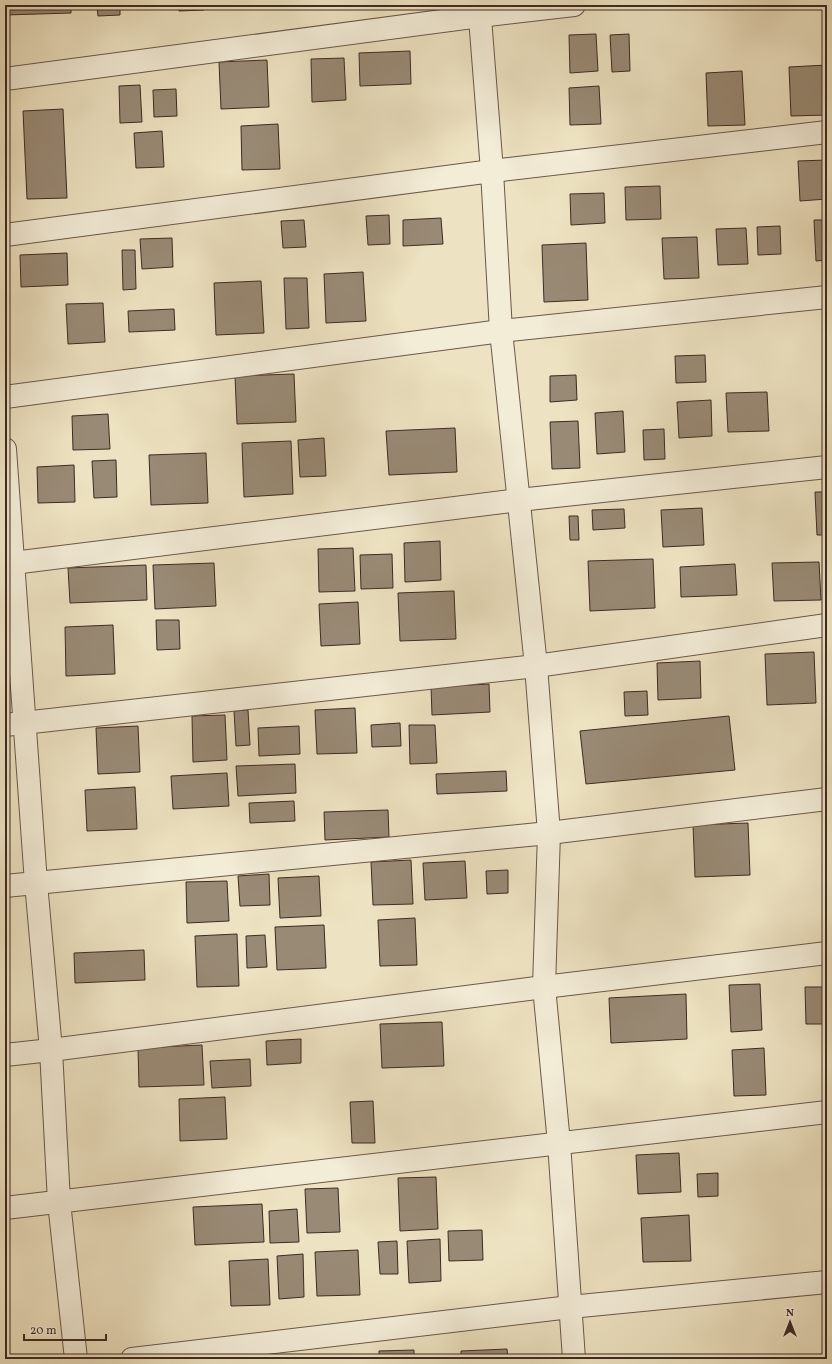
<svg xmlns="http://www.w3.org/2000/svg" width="832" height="1364" viewBox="0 0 832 1364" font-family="Vollkorn,serif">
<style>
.building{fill:#998a75;stroke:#3e2b23}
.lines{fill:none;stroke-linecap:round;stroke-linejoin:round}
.minor-casing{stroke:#6a594a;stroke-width:24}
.minor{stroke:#f3ecd7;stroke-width:22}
</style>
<rect width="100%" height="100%" fill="#ede2c1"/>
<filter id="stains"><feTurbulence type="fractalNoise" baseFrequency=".005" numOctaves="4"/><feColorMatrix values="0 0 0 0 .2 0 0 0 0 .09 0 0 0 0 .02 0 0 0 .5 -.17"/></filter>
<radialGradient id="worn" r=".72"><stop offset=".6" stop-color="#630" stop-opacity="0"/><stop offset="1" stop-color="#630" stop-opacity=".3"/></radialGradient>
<g class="building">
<polygon points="5,5 71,5 71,13 5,15"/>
<polygon points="97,5 120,5 120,15 98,16"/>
<polygon points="133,5 164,5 164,8 133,9"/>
<polygon points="179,5 203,5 204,10 179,11"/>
<polygon points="596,34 598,71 570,73 569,35"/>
<polygon points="629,34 630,71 612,72 610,35"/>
<polygon points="410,51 411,84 360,86 359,53"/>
<polygon points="344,58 346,100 312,102 311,59"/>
<polygon points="267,60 269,107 221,109 219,62"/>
<polygon points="827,65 827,115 791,116 789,67"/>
<polygon points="742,71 745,125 708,126 706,73"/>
<polygon points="140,85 142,122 120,123 119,86"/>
<polygon points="599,86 601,124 570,125 569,88"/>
<polygon points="176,89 177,116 154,117 153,90"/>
<polygon points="63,109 67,198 27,199 23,111"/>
<polygon points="278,124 280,169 242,170 241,126"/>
<polygon points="162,131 164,167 136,168 134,133"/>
<polygon points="827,160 827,199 800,201 798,161"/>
<polygon points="660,186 661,219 626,220 625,187"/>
<polygon points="604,193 605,223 571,225 570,194"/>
<polygon points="389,215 390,244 368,245 366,216"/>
<polygon points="441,218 443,244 403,246 403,220"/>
<polygon points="304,220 306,247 283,248 281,221"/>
<polygon points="814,220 827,220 827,260 816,261"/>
<polygon points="780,226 781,254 758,255 757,227"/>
<polygon points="746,228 748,264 718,265 716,229"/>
<polygon points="697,237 699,278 664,279 662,238"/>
<polygon points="172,238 173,267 142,269 140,239"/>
<polygon points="586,243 588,300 544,302 542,245"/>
<polygon points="122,250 135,250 136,289 123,290"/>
<polygon points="67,253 68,285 21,287 20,255"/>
<polygon points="363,272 366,321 326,323 324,274"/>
<polygon points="284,278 307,278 309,328 286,329"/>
<polygon points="261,281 264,333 216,335 214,283"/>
<polygon points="103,303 105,342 68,344 66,304"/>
<polygon points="174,309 175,330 129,332 128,311"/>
<polygon points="705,355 706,382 676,383 675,356"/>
<polygon points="294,374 296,422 237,424 235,376"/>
<polygon points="576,375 577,400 550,402 550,376"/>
<polygon points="767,392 769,431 728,432 726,393"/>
<polygon points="711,400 712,436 679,438 677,402"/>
<polygon points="623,411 625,452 597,454 595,413"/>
<polygon points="108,414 110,449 73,450 72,416"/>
<polygon points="578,421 580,468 552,469 550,422"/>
<polygon points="455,428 457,472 389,475 386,431"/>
<polygon points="664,429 665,459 644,460 643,430"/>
<polygon points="324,438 326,476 300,477 298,440"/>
<polygon points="291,441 293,494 244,497 242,443"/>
<polygon points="206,453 208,503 151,505 149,455"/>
<polygon points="116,460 117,497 94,498 92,461"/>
<polygon points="74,465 75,502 38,503 37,467"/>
<polygon points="815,492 827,492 827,535 817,535"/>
<polygon points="702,508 704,545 663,547 661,510"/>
<polygon points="624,509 625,528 593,530 592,510"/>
<polygon points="569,516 578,516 579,540 570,540"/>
<polygon points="440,541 441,580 405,582 404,543"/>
<polygon points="353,548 355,591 319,592 318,549"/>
<polygon points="392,554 393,588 361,589 360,555"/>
<polygon points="653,559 655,608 590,611 588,561"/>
<polygon points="819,562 821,600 774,601 772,563"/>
<polygon points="214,563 216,606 155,609 153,565"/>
<polygon points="735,564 737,595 681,597 680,567"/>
<polygon points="146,565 147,600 70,603 68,568"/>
<polygon points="454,591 456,639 400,641 398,593"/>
<polygon points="358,602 360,644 321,646 319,604"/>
<polygon points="156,620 179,620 180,649 157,650"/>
<polygon points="113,625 115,674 66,676 65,627"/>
<polygon points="814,652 816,703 767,705 765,654"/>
<polygon points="700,661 701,698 658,700 657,663"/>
<polygon points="489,684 490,712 432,715 431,687"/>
<polygon points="647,691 648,715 625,716 624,692"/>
<polygon points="355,708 357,753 317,754 315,710"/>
<polygon points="248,710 250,745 236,746 234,711"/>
<polygon points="225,715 227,760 193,762 192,716"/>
<polygon points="729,716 735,770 586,784 580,731"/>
<polygon points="400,723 401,746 372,747 371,725"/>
<polygon points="409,725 435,725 437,763 410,764"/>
<polygon points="138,726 140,772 98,774 96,728"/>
<polygon points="299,726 300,754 259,756 258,728"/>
<polygon points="295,764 296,793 238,796 236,766"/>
<polygon points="506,771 507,791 437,794 436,774"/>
<polygon points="227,773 229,806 173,809 171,776"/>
<polygon points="135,787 137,829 87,831 85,790"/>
<polygon points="294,801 295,821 250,823 249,803"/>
<polygon points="388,810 389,837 325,840 324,812"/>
<polygon points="748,823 750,875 695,877 693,825"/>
<polygon points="411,860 413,904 373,905 371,862"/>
<polygon points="465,861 467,898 425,900 423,863"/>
<polygon points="508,870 508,893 487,894 486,871"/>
<polygon points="269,874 270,905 240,906 238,876"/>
<polygon points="319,876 321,916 280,918 278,878"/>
<polygon points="227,881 229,921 187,923 186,882"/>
<polygon points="415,918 417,965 380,966 378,920"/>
<polygon points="324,925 326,968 277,970 275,927"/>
<polygon points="237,934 239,986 197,987 195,936"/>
<polygon points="265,935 267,967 247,968 246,936"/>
<polygon points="144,950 145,980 75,983 74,953"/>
<polygon points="760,984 762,1030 731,1032 729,985"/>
<polygon points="805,987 827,987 827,1024 806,1024"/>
<polygon points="686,994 687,1039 611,1043 609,998"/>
<polygon points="442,1022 444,1066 382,1068 380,1024"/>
<polygon points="301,1039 301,1063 267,1065 266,1041"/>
<polygon points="202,1045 204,1085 139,1087 138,1048"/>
<polygon points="764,1048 766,1095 734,1096 732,1050"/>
<polygon points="250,1059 251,1086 212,1088 210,1061"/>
<polygon points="225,1097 227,1139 180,1141 179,1099"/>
<polygon points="373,1101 375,1143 352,1143 350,1102"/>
<polygon points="679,1153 681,1192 638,1194 636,1155"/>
<polygon points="718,1173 718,1196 698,1197 697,1174"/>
<polygon points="436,1177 438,1229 400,1231 398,1178"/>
<polygon points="338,1188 340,1232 307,1233 305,1189"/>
<polygon points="262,1204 264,1242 195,1245 193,1207"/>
<polygon points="297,1209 299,1242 270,1243 269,1211"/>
<polygon points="689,1215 691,1261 643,1262 641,1218"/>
<polygon points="482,1230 483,1260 449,1261 448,1231"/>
<polygon points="440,1239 441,1281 409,1283 407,1241"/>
<polygon points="397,1241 398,1274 380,1274 378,1242"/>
<polygon points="358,1250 360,1295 317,1296 315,1252"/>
<polygon points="303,1254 304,1297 279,1299 277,1256"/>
<polygon points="268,1259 270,1305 231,1306 229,1261"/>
<polygon points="507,1349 508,1359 461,1359 461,1351"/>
<polygon points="414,1350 414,1359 379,1359 379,1351"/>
</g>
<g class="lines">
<defs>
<g id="minor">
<polyline points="479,5 492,171 501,331 536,666 549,833 544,987 559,1143 574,1359"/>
<polyline points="5,79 480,16 574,5"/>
<polyline points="5,235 492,171 827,132"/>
<polyline points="5,397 501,331 827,297"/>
<polyline points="5,449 36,883 51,1050 59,1202 76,1359"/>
<polyline points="5,564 519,500 827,467"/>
<polyline points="5,725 536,666 827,625"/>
<polyline points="5,886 549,833 827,799"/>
<polyline points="5,1055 51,1050 544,987 827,953"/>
<polyline points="5,1208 827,1112"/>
<polyline points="132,1359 570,1307 827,1282"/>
</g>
</defs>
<use href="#minor" class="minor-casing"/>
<use href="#minor" class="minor"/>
</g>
<rect width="832" height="1364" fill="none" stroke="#ede2c1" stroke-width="20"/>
<rect x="6" y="6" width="820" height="1352" fill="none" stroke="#3e2b23" stroke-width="2"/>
<rect x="10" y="10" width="812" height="1344" fill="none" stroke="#3e2b23"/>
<g transform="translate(790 1322)" stroke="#f3ecd7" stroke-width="3" paint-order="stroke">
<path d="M0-3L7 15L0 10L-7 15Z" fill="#3e2b23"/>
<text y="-6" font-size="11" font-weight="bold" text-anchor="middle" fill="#3e2b23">N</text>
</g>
<path d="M24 1334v6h82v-6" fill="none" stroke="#3e2b23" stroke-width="2"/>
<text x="30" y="1334" font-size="12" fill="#3e2b23" stroke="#f3ecd7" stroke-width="3" paint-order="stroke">20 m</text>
<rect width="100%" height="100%" filter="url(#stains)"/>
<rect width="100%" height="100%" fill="url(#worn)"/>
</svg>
